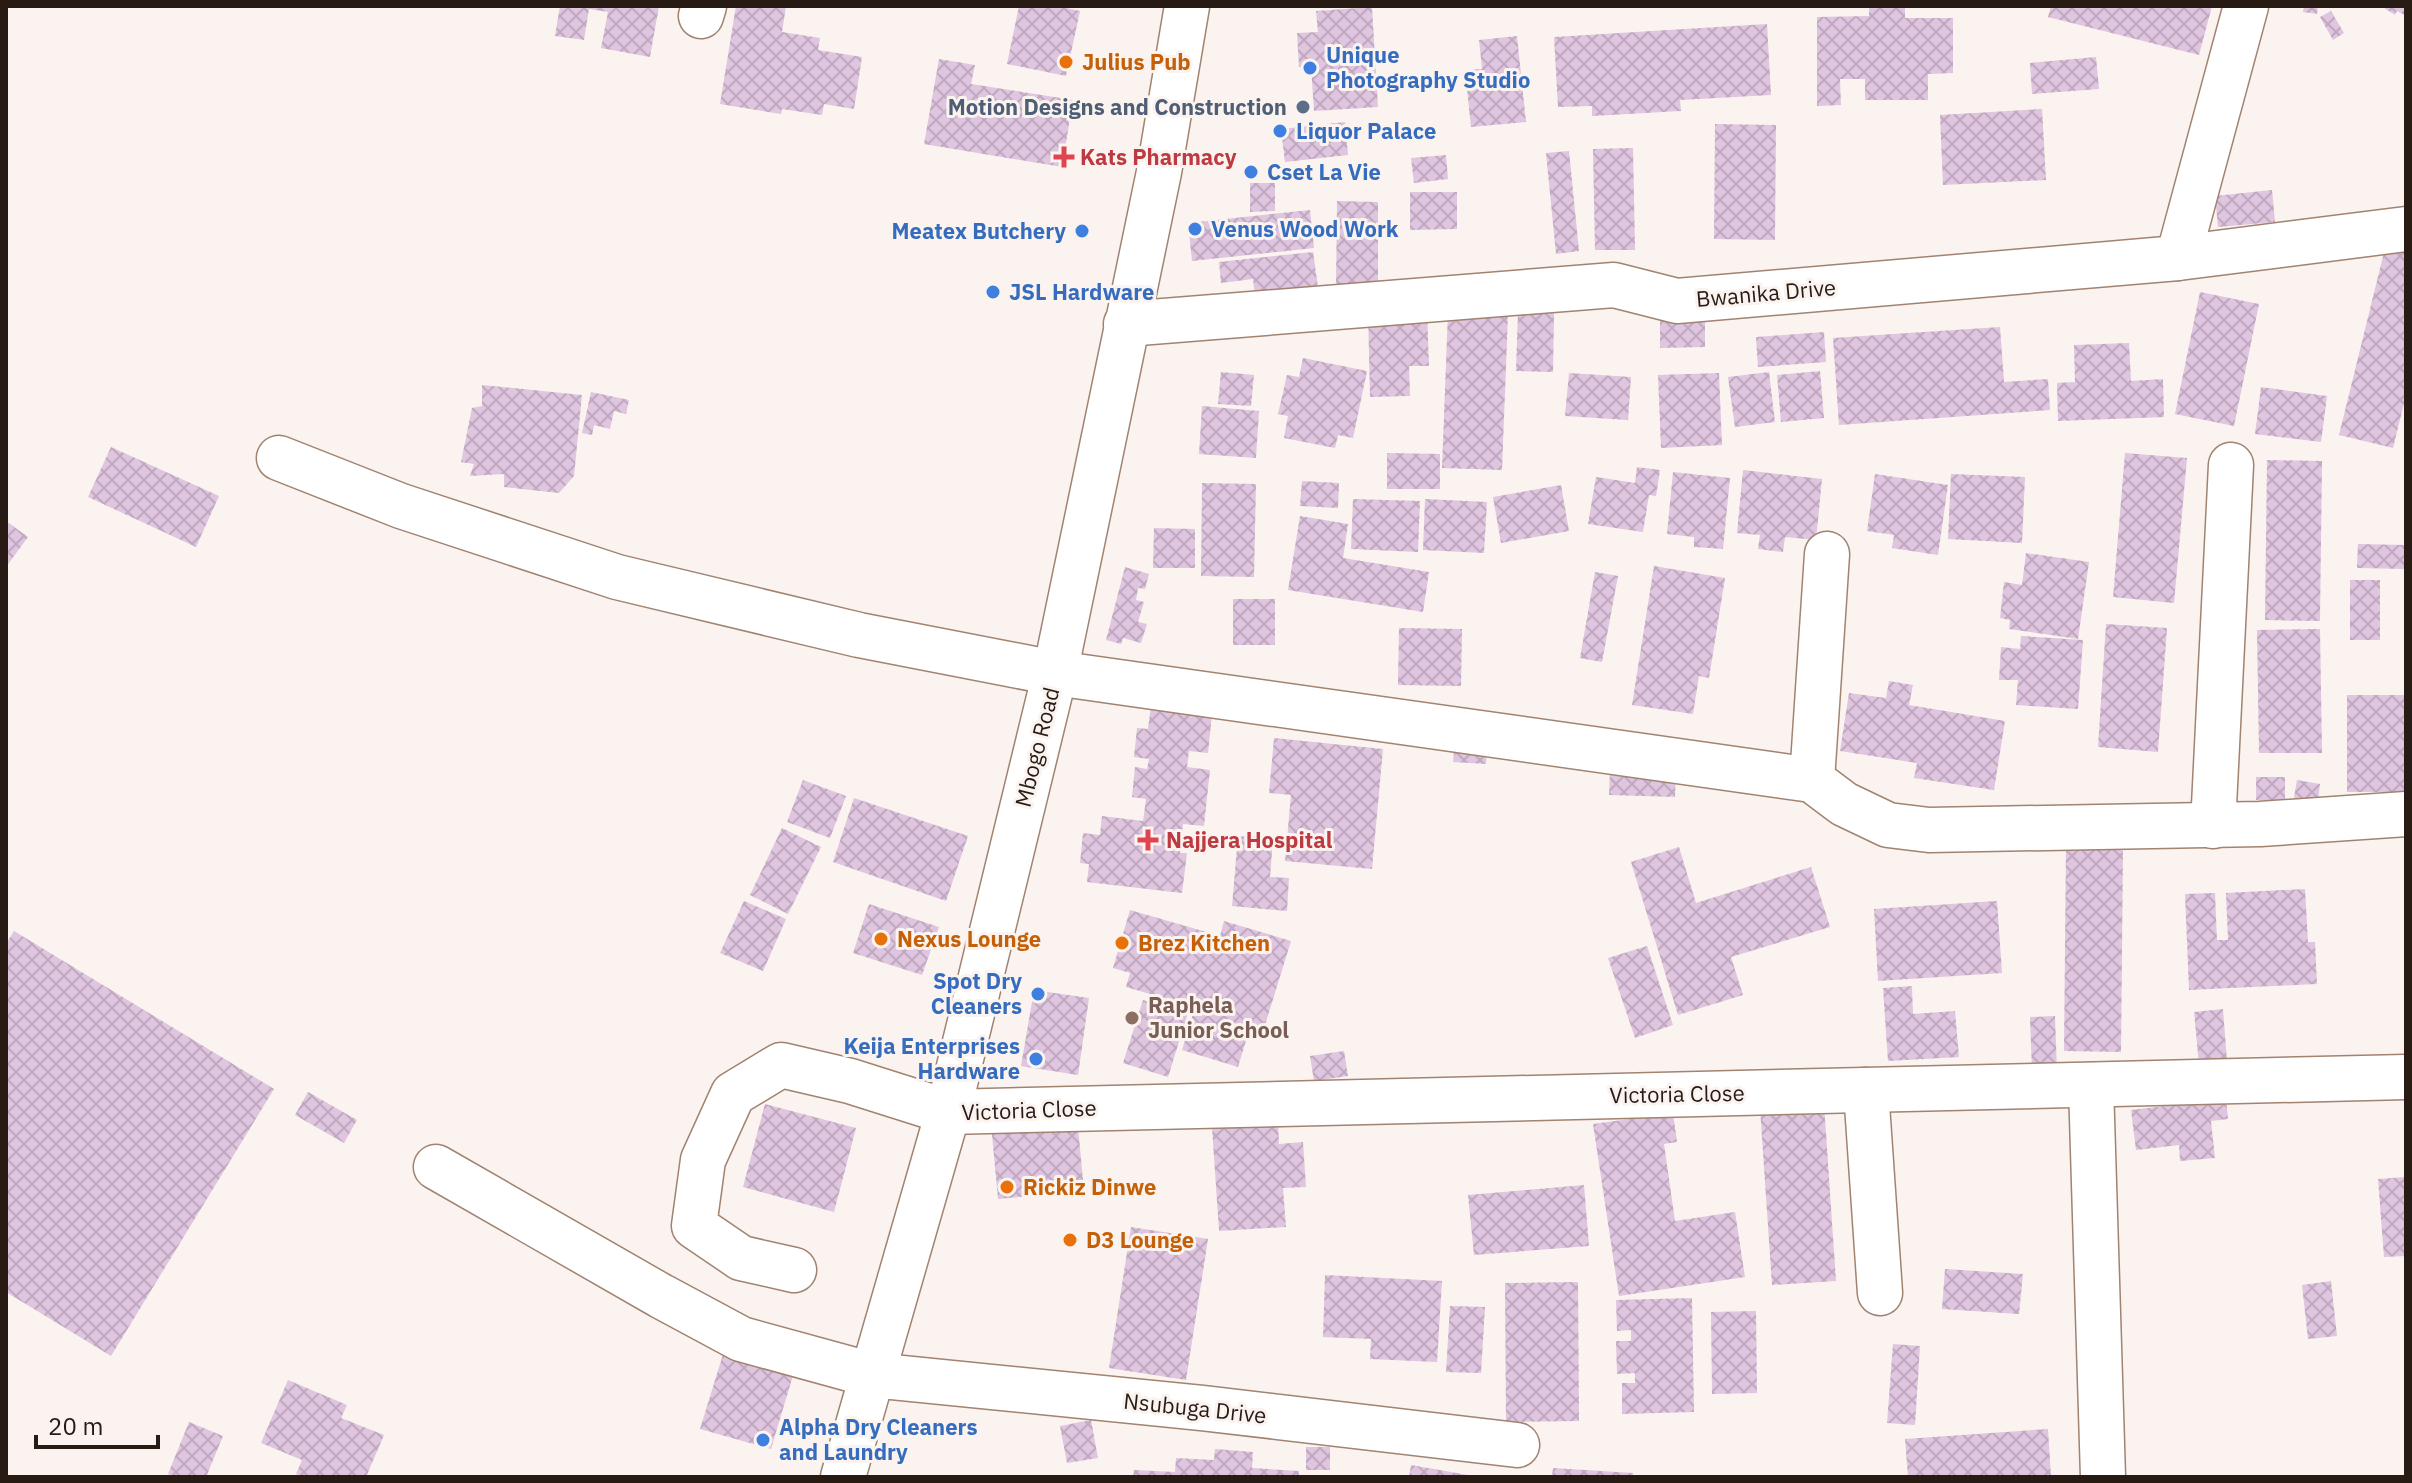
<svg xmlns="http://www.w3.org/2000/svg" width="2412" height="1483" viewBox="0 0 2412 1483" font-family="'IBM Plex Sans',sans-serif">
<style>
.building{fill:url(#building-cross-hatch)}
.lines{fill:none;stroke-linecap:round;stroke-linejoin:round}
.minor-casing{stroke:#a18370;stroke-width:47}
.major-casing{stroke:#a18370;stroke-width:47}
.minor{stroke:#fff;stroke-width:44}
.major{stroke:#fff;stroke-width:44}
.food-dot{fill:#e8710a;stroke:#faf3ef;stroke-width:3}
.shop-dot{fill:#3f7fe0;stroke:#faf3ef;stroke-width:3}
.service-dot{fill:#5c6f8a;stroke:#faf3ef;stroke-width:3}
.health-dot{fill:#e0444e;stroke:#faf3ef;stroke-width:3}
.education-dot{fill:#8d6e63;stroke:#faf3ef;stroke-width:3}
.labels{text-anchor:middle;stroke-width:6;stroke-linejoin:round;paint-order:stroke}
.shop-label{font-size:22px;font-weight:bold;fill:#366cbe;stroke:#faf3ef;text-anchor:start}
.food-label{font-size:22px;font-weight:bold;fill:#c56008;stroke:#faf3ef;text-anchor:start}
.service-label{font-size:22px;font-weight:bold;fill:#4e5e75;stroke:#faf3ef;text-anchor:end}
.health-label{font-size:22px;font-weight:bold;fill:#be3a42;stroke:#faf3ef;text-anchor:start}
.street-label{font-size:22px;fill:#271b14;stroke:#faf3ef}
.education-label{font-size:22px;font-weight:bold;fill:#785e54;stroke:#faf3ef;text-anchor:start}
</style>
<defs>
<pattern id="building-cross-hatch" width="8" height="8" patternUnits="userSpaceOnUse" patternTransform="scale(2)"><rect width="8" height="8" fill="#dfc5e0"/><path d="M0 0l8 8M0 8l8-8" fill="none" stroke="#bfa9bf"/></pattern>
</defs>
<rect width="100%" height="100%" fill="#faf3ef"/>
<g class="building">
<polygon points="560,6 659,6 650,57 601,48 608,12 589,9 584,40 555,36"/>
<polygon points="736,6 786,6 782,32 820,38 818,50 862,57 854,109 824,104 822,115 782,109 781,114 720,104"/>
<polygon points="1019,6 1057,6 1080,11 1066,76 1007,64"/>
<polygon points="1869,6 1905,6 1905,18 1953,18 1953,73 1928,74 1928,100 1865,100 1865,79 1840,79 1841,105 1817,106 1817,17 1869,16"/>
<polygon points="2051,6 2212,6 2199,55 2048,17"/>
<polygon points="2304,6 2318,6 2317,14 2303,12"/>
<polygon points="2381,6 2406,6 2406,16 2397,11 2395,15"/>
<polygon points="1372,7 1378,107 1314,111 1311,66 1299,67 1297,33 1318,32 1316,11"/>
<polygon points="2331,11 2344,33 2333,40 2320,17"/>
<polygon points="1767,24 1771,95 1680,100 1681,111 1592,116 1592,106 1558,107 1554,37"/>
<polygon points="1517,36 1526,122 1471,127 1465,70 1482,69 1479,40"/>
<polygon points="2096,57 2099,89 2032,94 2030,63"/>
<polygon points="939,59 975,65 971,84 1073,100 1062,167 924,144"/>
<polygon points="2042,109 2046,180 1943,185 1940,115"/>
<polygon points="1345,122 1348,155 1285,162 1281,129"/>
<polygon points="1715,124 1776,125 1775,240 1714,239"/>
<polygon points="1633,148 1635,250 1595,250 1593,149"/>
<polygon points="1569,151 1579,251 1556,254 1546,153"/>
<polygon points="1446,155 1448,179 1414,183 1411,158"/>
<polygon points="1250,183 1275,183 1275,211 1250,212"/>
<polygon points="2272,190 2275,222 2218,227 2215,196"/>
<polygon points="1410,192 1457,192 1457,229 1410,230"/>
<polygon points="1337,201 1378,202 1378,286 1336,286"/>
<polygon points="1310,210 1314,248 1192,261 1188,223"/>
<polygon points="2388,236 2406,240 2406,395 2393,448 2339,435"/>
<polygon points="1313,252 1318,287 1255,295 1253,279 1221,283 1219,262"/>
<polygon points="2200,292 2259,304 2234,426 2175,414"/>
<polygon points="1427,311 1429,366 1409,366 1410,396 1370,397 1368,312"/>
<polygon points="1448,312 1508,314 1502,470 1442,468"/>
<polygon points="1518,312 1554,312 1553,372 1516,371"/>
<polygon points="1705,320 1705,347 1660,348 1660,321"/>
<polygon points="2000,327 2004,382 2048,379 2050,410 1839,425 1833,338"/>
<polygon points="1824,332 1826,362 1758,367 1756,337"/>
<polygon points="2129,343 2131,381 2163,379 2164,417 2058,421 2057,383 2075,382 2074,345"/>
<polygon points="1303,358 1367,371 1353,438 1338,435 1335,448 1284,438 1288,416 1278,414 1287,375 1299,377"/>
<polygon points="1820,371 1824,418 1781,422 1777,375"/>
<polygon points="1221,372 1254,375 1251,406 1218,404"/>
<polygon points="1769,372 1775,422 1735,427 1728,377"/>
<polygon points="1569,373 1631,377 1628,420 1565,416"/>
<polygon points="1719,373 1722,445 1661,448 1658,375"/>
<polygon points="482,385 582,395 574,476 559,493 504,487 504,474 470,476 474,464 461,462 472,408 482,406"/>
<polygon points="2261,387 2327,396 2321,442 2255,434"/>
<polygon points="591,392 629,400 626,414 614,411 610,429 594,425 592,435 582,433"/>
<polygon points="1202,406 1259,411 1256,458 1199,454"/>
<polygon points="111,447 219,496 196,547 88,497"/>
<polygon points="1387,453 1440,454 1440,489 1387,489"/>
<polygon points="2125,453 2187,458 2174,603 2113,597"/>
<polygon points="2267,460 2322,461 2320,621 2265,620"/>
<polygon points="1637,467 1660,470 1656,496 1649,495 1643,532 1588,524 1596,477 1635,483"/>
<polygon points="1743,470 1822,479 1816,540 1785,537 1783,552 1758,549 1760,535 1737,533"/>
<polygon points="1673,472 1730,478 1723,549 1694,547 1694,537 1667,534"/>
<polygon points="1875,474 1948,485 1938,555 1892,548 1894,535 1867,531"/>
<polygon points="1951,474 2025,477 2022,543 1948,539"/>
<polygon points="1302,481 1339,483 1338,508 1300,506"/>
<polygon points="1202,483 1256,484 1254,577 1201,576"/>
<polygon points="1561,485 1569,531 1501,543 1493,497"/>
<polygon points="1353,499 1420,501 1418,552 1351,549"/>
<polygon points="1425,499 1487,502 1484,553 1423,550"/>
<polygon points="1300,516 1348,524 1343,558 1429,572 1423,612 1288,590"/>
<polygon points="6,521 28,537 6,567"/>
<polygon points="1154,528 1195,529 1195,568 1153,568"/>
<polygon points="2358,544 2406,545 2406,569 2357,568"/>
<polygon points="2026,553 2089,562 2078,639 2009,629 2010,620 2000,618 2004,582 2022,585"/>
<polygon points="1654,566 1725,578 1709,678 1699,676 1693,714 1632,705"/>
<polygon points="1125,567 1149,574 1145,589 1138,588 1136,600 1144,602 1138,622 1147,624 1141,643 1123,638 1121,644 1106,640"/>
<polygon points="1595,572 1618,576 1602,662 1580,658"/>
<rect x="2350" y="580" width="30" height="60"/>
<rect x="1233" y="599" width="42" height="46"/>
<polygon points="2106,624 2167,628 2158,752 2098,747"/>
<polygon points="1399,628 1462,629 1461,686 1398,685"/>
<polygon points="2320,629 2322,753 2259,753 2257,630"/>
<polygon points="2021,636 2083,640 2078,709 2016,705 2018,680 1999,680 2001,647 2020,649"/>
<polygon points="1889,681 1913,685 1909,705 2005,721 1994,790 1914,778 1917,763 1840,751 1849,693 1886,698"/>
<rect x="2347" y="695" width="59" height="97"/>
<polygon points="1151,706 1212,714 1208,753 1189,751 1187,767 1210,770 1204,826 1183,824 1180,853 1187,853 1182,893 1087,882 1089,864 1080,863 1083,833 1100,835 1102,816 1143,821 1146,799 1132,797 1135,767 1147,769 1149,759 1134,757 1137,728 1148,729"/>
<polygon points="1274,738 1383,749 1372,869 1285,861 1291,795 1269,793"/>
<polygon points="1455,741 1487,744 1486,764 1453,762"/>
<polygon points="1610,770 1676,771 1675,797 1609,795"/>
<rect x="2256" y="777" width="29" height="23"/>
<polygon points="803,780 846,796 830,838 787,822"/>
<polygon points="2297,780 2320,784 2318,802 2294,798"/>
<polygon points="854,798 968,836 946,901 833,862"/>
<polygon points="782,828 821,847 788,914 750,895"/>
<polygon points="1238,836 1273,839 1270,877 1289,878 1287,911 1232,906"/>
<polygon points="2066,844 2123,845 2121,1052 2064,1051"/>
<polygon points="1679,847 1696,903 1811,867 1830,927 1731,957 1743,995 1678,1015 1631,862"/>
<polygon points="2305,889 2308,942 2315,942 2317,984 2189,990 2185,894 2215,893 2217,940 2228,940 2226,893"/>
<polygon points="744,901 786,919 763,971 720,953"/>
<polygon points="1997,901 2002,973 1878,981 1874,909"/>
<polygon points="869,904 939,927 922,975 853,953"/>
<polygon points="1130,910 1220,936 1224,921 1291,941 1261,1038 1248,1034 1238,1067 1182,1050 1195,1007 1126,987 1130,973 1113,968"/>
<polygon points="14,931 274,1089 111,1356 6,1292 6,944"/>
<polygon points="1647,946 1673,1025 1635,1038 1608,958"/>
<polygon points="1912,986 1913,1014 1955,1011 1959,1057 1888,1061 1883,988"/>
<polygon points="1034,990 1089,998 1078,1075 1021,1066"/>
<polygon points="1143,1000 1188,1013 1168,1077 1123,1063"/>
<polygon points="2223,1009 2227,1061 2199,1064 2194,1012"/>
<polygon points="2055,1016 2057,1071 2032,1071 2030,1017"/>
<polygon points="1344,1051 1348,1076 1314,1081 1310,1056"/>
<polygon points="2225,1088 2228,1119 2211,1121 2215,1158 2180,1161 2179,1145 2136,1150 2131,1110 2165,1106 2164,1095"/>
<polygon points="308,1092 357,1120 344,1143 295,1115"/>
<polygon points="765,1104 856,1128 834,1212 743,1187"/>
<polygon points="1824,1104 1836,1281 1772,1285 1760,1108"/>
<polygon points="1673,1113 1677,1142 1664,1144 1675,1221 1735,1212 1745,1277 1619,1296 1593,1124"/>
<polygon points="1077,1116 1084,1191 998,1199 991,1124"/>
<polygon points="1278,1123 1279,1144 1303,1142 1306,1187 1283,1188 1286,1227 1219,1231 1212,1127"/>
<polygon points="2405,1177 2406,1256 2384,1257 2378,1179"/>
<polygon points="1584,1185 1589,1246 1474,1255 1468,1195"/>
<polygon points="1131,1227 1208,1239 1186,1380 1109,1368"/>
<polygon points="1945,1269 2023,1274 2019,1314 1942,1309"/>
<polygon points="1325,1275 1442,1281 1437,1362 1370,1359 1371,1339 1323,1337"/>
<polygon points="2331,1281 2337,1336 2308,1339 2302,1285"/>
<polygon points="1578,1282 1579,1421 1506,1422 1505,1283"/>
<polygon points="1692,1298 1694,1412 1622,1414 1622,1383 1635,1383 1635,1373 1617,1374 1616,1341 1631,1341 1631,1330 1617,1331 1616,1300"/>
<polygon points="1450,1306 1485,1307 1481,1373 1446,1372"/>
<polygon points="1756,1311 1757,1393 1712,1394 1711,1312"/>
<polygon points="1893,1344 1920,1346 1915,1425 1887,1423"/>
<polygon points="724,1351 794,1372 771,1449 700,1429"/>
<polygon points="288,1380 347,1405 341,1418 384,1435 366,1477 304,1477 296,1474 302,1460 261,1443"/>
<polygon points="1091,1420 1098,1458 1067,1463 1060,1426"/>
<polygon points="189,1422 223,1436 206,1477 175,1477 168,1474"/>
<polygon points="2048,1429 2051,1477 1908,1477 1905,1439"/>
<rect x="1306" y="1447" width="24" height="23"/>
<polygon points="1215,1449 1253,1452 1252,1468 1299,1471 1299,1477 1133,1477 1134,1470 1175,1472 1176,1458 1214,1460"/>
<polygon points="1411,1465 1468,1475 1468,1477 1409,1477"/>
<polygon points="1553,1468 1633,1473 1632,1477 1552,1477"/>
</g>
<g class="lines">
<defs>
<g id="minor">
<polyline points="701,16 704,6"/>
<polyline points="2178,258 2246,6"/>
<polyline points="1126,324 1614,285 1677,301 2178,258 2406,229"/>
<polyline points="279,458 401,506 617,577 859,635 1055,673 1812,780 1844,804 1888,825 1929,830 2260,824 2406,814"/>
<polyline points="1812,780 1827,554"/>
<polyline points="2213,826 2231,465"/>
<polyline points="2091,1085 2103,1477"/>
<polyline points="1866,1090 1880,1293"/>
<polyline points="436,1167 661,1296 741,1339 872,1375 1202,1408 1517,1445"/>
<polyline points="794,1270 741,1258 694,1226 703,1160 733,1094 781,1065 850,1081 948,1112 2406,1077"/>
</g>
<polyline id="major" points="843,1477 948,1112 1055,673 1159,172 1187,6"/>
</defs>
<use href="#minor" class="minor-casing"/>
<use href="#major" class="major-casing"/>
<use href="#minor" class="minor"/>
<use href="#major" class="major"/>
</g>
<g class="food-dot">
<circle cx="1066" cy="62" r="8"/>
<circle cx="881" cy="939" r="8"/>
<circle cx="1122" cy="943" r="8"/>
<circle cx="1007" cy="1187" r="8"/>
<circle cx="1070" cy="1240" r="8"/>
</g>
<g class="shop-dot">
<circle cx="1310" cy="68" r="8"/>
<circle cx="1280" cy="131" r="8"/>
<circle cx="1251" cy="172" r="8"/>
<circle cx="1195" cy="229" r="8"/>
<circle cx="1082" cy="231" r="8"/>
<circle cx="993" cy="292" r="8"/>
<circle cx="1038" cy="994" r="8"/>
<circle cx="1036" cy="1059" r="8"/>
<circle cx="763" cy="1440" r="8"/>
</g>
<circle class="service-dot" cx="1303" cy="107" r="8"/>
<g class="health-dot">
<path d="M1060 145h8v8h8v8h-8v8h-8v-8h-8v-8h8z"/>
<path d="M1144 828h8v8h8v8h-8v8h-8v-8h-8v-8h8z"/>
</g>
<circle class="education-dot" cx="1132" cy="1018" r="8"/>
<g class="labels">
<g class="shop-label">
<text x="1326" y="63">Unique<tspan x="1326" dy="25">Photography Studio</tspan></text>
<text x="1296" y="139">Liquor Palace</text>
<text x="1267" y="180">Cset La Vie</text>
<text x="1211" y="237">Venus Wood Work</text>
<text x="1066" y="239" text-anchor="end">Meatex Butchery</text>
<text x="1009" y="300">JSL Hardware</text>
<text x="1022" y="989" text-anchor="end">Spot Dry<tspan x="1022" dy="25">Cleaners</tspan></text>
<text x="1020" y="1054" text-anchor="end">Keija Enterprises<tspan x="1020" dy="25">Hardware</tspan></text>
<text x="779" y="1435">Alpha Dry Cleaners<tspan x="779" dy="25">and Laundry</tspan></text>
</g>
<g class="food-label">
<text x="1082" y="70">Julius Pub</text>
<text x="897" y="947">Nexus Lounge</text>
<text x="1138" y="951">Brez Kitchen</text>
<text x="1023" y="1195">Rickiz Dinwe</text>
<text x="1086" y="1248">D3 Lounge</text>
</g>
<g class="service-label">
<text x="1287" y="115">Motion Designs and Construction</text>
</g>
<g class="health-label">
<text x="1080" y="165">Kats Pharmacy</text>
<text x="1166" y="848">Najjera Hospital</text>
</g>
<g class="street-label">
<text transform="translate(1766 293) rotate(-5)" y="8">Bwanika Drive</text>
<text transform="translate(1037 747) rotate(-76)" y="8">Mbogo Road</text>
<text transform="translate(1677 1094) rotate(-1)" y="8">Victoria Close</text>
<text transform="translate(1029 1110) rotate(-2)" y="8">Victoria Close</text>
<text transform="translate(1195 1408) rotate(6)" y="8">Nsubuga Drive</text>
</g>
<g class="education-label">
<text x="1148" y="1013">Raphela<tspan x="1148" dy="25">Junior School</tspan></text>
</g>
</g>
<rect width="2412" height="1483" fill="none" stroke="#271b14" stroke-width="16"/>
<path d="M36 1435v12h122v-12" fill="none" stroke="#271b14" stroke-width="4"/>
<text x="48" y="1435" font-size="24" fill="#271b14" stroke="#faf3ef" stroke-width="6" paint-order="stroke">20 m</text>
</svg>
